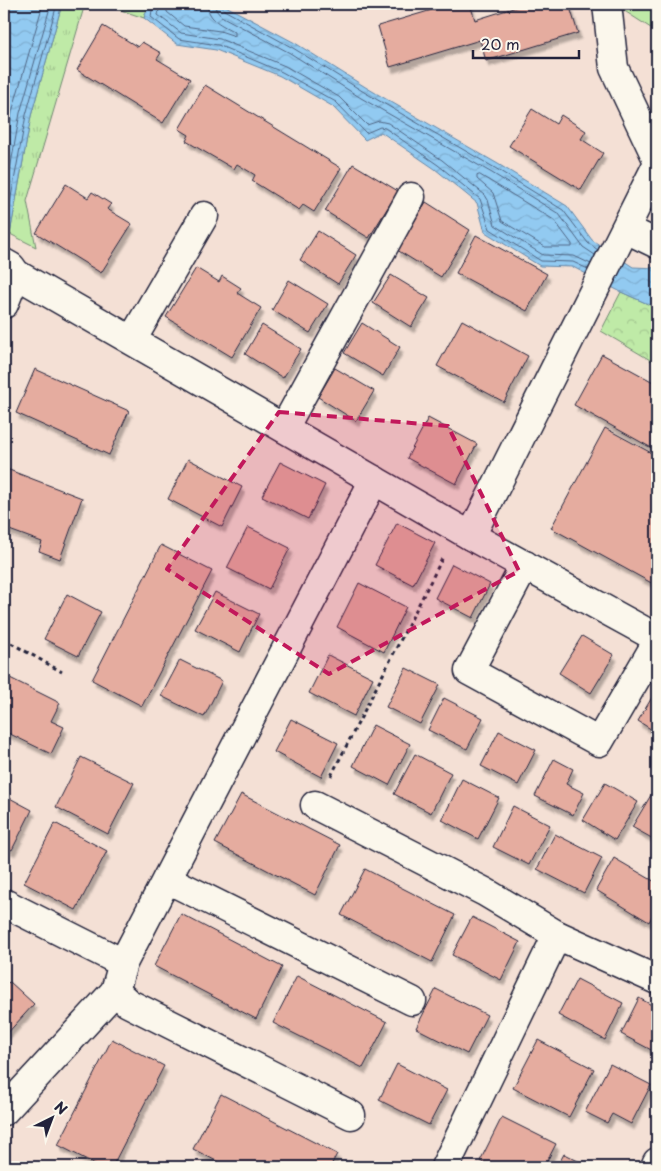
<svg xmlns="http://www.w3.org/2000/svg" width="661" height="1171" viewBox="0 0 661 1171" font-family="'Playpen Sans',sans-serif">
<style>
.grass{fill:url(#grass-tufts);stroke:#708671}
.forest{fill:url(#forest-crowns);stroke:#708671}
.green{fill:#bfeaa7;stroke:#708671}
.water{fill:url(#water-waves);stroke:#6587a8}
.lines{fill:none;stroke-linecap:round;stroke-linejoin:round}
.shore{stroke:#4f6584;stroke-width:1}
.building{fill:#e5ac9f;stroke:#22223b;filter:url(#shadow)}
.minor-casing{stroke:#22223b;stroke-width:31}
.path{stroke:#22223b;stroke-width:3;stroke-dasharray:4 4;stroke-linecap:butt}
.minor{stroke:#fbf7ec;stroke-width:28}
.marked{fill:#c2185b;fill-opacity:0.2;stroke:#c2185b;stroke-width:4;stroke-dasharray:10 6;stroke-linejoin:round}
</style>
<defs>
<pattern id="grass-tufts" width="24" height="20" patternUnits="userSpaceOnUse" patternTransform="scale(1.25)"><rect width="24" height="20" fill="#bfeaa7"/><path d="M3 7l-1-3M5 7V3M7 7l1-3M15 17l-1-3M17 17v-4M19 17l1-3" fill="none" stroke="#a4c891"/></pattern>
<pattern id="forest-crowns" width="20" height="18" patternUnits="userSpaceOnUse" patternTransform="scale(1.25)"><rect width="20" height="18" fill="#bfeaa7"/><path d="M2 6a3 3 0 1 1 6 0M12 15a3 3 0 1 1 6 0" fill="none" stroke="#a4c891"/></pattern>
<pattern id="water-waves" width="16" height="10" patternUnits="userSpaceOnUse" patternTransform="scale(1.25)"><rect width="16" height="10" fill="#92caf1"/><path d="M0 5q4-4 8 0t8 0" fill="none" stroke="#7eadd0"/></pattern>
<filter id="shadow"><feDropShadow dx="3" dy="5.5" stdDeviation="1" flood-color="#0004"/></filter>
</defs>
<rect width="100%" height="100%" fill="#f4e0d5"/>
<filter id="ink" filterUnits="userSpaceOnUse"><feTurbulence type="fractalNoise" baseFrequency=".02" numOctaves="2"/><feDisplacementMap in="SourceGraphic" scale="10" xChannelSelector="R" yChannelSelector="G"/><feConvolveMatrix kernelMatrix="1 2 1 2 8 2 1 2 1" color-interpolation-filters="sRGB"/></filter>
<g filter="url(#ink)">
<g class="grass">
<polygon points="62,4 85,4 27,201 36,247 10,234 31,116"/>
<polygon points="103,4 149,4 144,18"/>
</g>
<polygon class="forest" points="621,292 657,308 657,364 601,331"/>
<polygon class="green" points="623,4 657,4 657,32 623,10"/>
<g class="water">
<polygon points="4,4 62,4 31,116 10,234 4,251"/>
<polygon points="149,4 222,4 295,43 367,88 498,164 567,206 592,240 633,267 657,268 657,308 621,292 573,267 540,266 485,232 477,203 435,169 381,132 365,140 332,106 280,76 216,50 177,44 144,18"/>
</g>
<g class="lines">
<g class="shore">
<polyline points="153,4 151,17 179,39 218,45 282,72 336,102 366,133 380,127 385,128 438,165 480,199 490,229 541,261 573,262 588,269"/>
<polyline points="160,4 158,15 181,33 220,39 285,66 339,97 367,125 379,121 388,123 442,160 485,195 488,200 495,225 543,255 574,256 591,264"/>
<path d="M167,4V12L184,26L220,31L235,36V32C222,25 208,20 207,4"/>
<polyline points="215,4 216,10 221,16 290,53 361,98 492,173 559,214 583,247 595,255"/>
<polyline points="221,4 224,10 293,48 364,92 495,168 563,210 588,243 598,250"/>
<polyline points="4,161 12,112 43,4"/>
<polygon points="480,175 554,220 572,244 572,247 545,247 502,221 493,193 477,179 477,176"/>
<polyline points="4,204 20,113 51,4"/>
<polyline points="4,236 26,115 57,4"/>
</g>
</g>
<g class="building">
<polygon points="452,4 470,4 475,20 526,4 569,4 578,33 486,61 480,40 390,67 378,26"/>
<polygon points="103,26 138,47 142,42 161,53 157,59 190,79 163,123 77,70"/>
<polygon points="205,85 341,168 314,212 303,205 299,210 252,181 255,175 237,164 234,169 186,141 189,135 179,129"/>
<polygon points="532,109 556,124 561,115 586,131 581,139 603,153 581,190 509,146"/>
<polygon points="353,164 398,191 369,238 325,211"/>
<polygon points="66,184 88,198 92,192 111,204 107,209 132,224 101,273 36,233"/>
<polygon points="426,202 470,230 441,277 397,250"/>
<polygon points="318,231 356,255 338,284 300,260"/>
<polygon points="476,235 547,274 527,311 456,273"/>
<polygon points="196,268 219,282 222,276 241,288 237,293 261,308 232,357 166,317"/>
<polygon points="391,275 429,298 411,327 373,303"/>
<polygon points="289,280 328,304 310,333 272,310"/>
<polygon points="462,320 528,356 504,402 437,366"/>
<polygon points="362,323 400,347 383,376 344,353"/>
<polygon points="262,325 301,349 283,378 245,354"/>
<polygon points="602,354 657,384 657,451 574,405"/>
<polygon points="335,368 374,391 356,421 318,397"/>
<polygon points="35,369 129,411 109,455 16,413"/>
<polygon points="428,418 477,444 456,484 407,458"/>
<polygon points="605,428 657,456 657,586 551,528"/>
<polygon points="188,459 242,487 222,527 168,499"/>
<polygon points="280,462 325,485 308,519 262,496"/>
<polygon points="4,468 82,498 60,559 39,551 42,542 4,528"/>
<polygon points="397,523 435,543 413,585 375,565"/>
<polygon points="248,527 290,548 269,589 227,568"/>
<polygon points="161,545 212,571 142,706 92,680"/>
<polygon points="452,564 490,584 473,618 435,598"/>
<polygon points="359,583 406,607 384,652 337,627"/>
<polygon points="215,592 259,614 240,652 195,629"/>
<polygon points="67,594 101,612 78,656 44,639"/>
<polygon points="582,636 614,655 591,693 559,673"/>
<polygon points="328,655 373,678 354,716 309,693"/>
<polygon points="180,660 222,681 204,717 161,696"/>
<polygon points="406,668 440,685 420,724 386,707"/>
<polygon points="4,675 60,703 51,721 64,727 51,754 4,731"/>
<polygon points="657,689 657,733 638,721"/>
<polygon points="444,698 483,718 467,749 428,730"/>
<polygon points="291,719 338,743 321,777 274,752"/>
<polygon points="373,725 410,744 389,785 353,766"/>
<polygon points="499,731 536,750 518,785 481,766"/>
<polygon points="415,754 451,773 431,813 394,794"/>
<polygon points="81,757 134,783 108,834 56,807"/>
<polygon points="554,759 573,769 566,784 584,793 573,815 535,796"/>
<polygon points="462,779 499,798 478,839 442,820"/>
<polygon points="605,783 638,802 615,840 583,820"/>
<polygon points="657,785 657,841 632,827"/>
<polygon points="241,794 340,845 315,895 215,843"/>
<polygon points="4,795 32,810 12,850 4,846"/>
<polygon points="513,806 550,825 529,865 493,847"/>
<polygon points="55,823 107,851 76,910 24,883"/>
<polygon points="555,834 602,858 584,893 537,869"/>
<polygon points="614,858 657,883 657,907 649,922 596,890"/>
<polygon points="365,869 455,915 432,962 341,915"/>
<polygon points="181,914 282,967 256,1019 154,966"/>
<polygon points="472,917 520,942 501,980 452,955"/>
<polygon points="297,976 387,1022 363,1068 273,1023"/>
<polygon points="577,979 623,1003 605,1040 558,1015"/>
<polygon points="4,980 7,983 10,982 34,1004 4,1037"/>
<polygon points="436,989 487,1015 467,1054 416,1028"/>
<polygon points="639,998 657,1008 657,1053 621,1034"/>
<polygon points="112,1039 164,1066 112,1167 101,1167 58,1145"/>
<polygon points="538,1040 594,1069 569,1117 513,1088"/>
<polygon points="397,1064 447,1090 429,1125 379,1100"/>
<polygon points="610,1064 651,1085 631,1124 612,1114 607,1123 585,1112"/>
<polygon points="221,1094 337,1154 330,1167 228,1167 193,1149"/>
<polygon points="502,1117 556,1144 544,1167 491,1167 480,1161"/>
<polygon points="564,1154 590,1167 557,1167"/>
</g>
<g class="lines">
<defs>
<g id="minor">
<polyline points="607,4 614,68 657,159"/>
<polyline points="626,229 657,244"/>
<polyline points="4,263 11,267 16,274 471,536 657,638"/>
<polyline points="4,304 16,274"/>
<polyline points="132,340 204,216"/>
<polyline points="284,428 411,197"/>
<polyline points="471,536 657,165"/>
<polyline points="525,565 469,671 599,742 657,642"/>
<polyline points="315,805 485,892 557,935 657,980"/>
<polyline points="167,879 412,1001"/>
<polyline points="4,903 123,963"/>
<polyline points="115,991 128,1003 351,1115"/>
<polyline points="4,1111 115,991 123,963 374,480"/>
<polyline points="445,1167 557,935"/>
<polyline points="655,1167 657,1162"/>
</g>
</defs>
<use href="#minor" class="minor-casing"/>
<g class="path">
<polyline points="4,639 62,672"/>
<polyline points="331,776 443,557"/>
</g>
<use href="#minor" class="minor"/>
</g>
</g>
<path class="marked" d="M279,412L448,426L519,571L329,674L167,569Z"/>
<rect width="661" height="1171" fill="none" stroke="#fbf7ec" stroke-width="20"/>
<rect x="10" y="10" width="641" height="1151" fill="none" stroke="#22223b" stroke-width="2" filter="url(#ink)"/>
<g transform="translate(52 1118) rotate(42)" stroke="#fbf7ec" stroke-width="4" paint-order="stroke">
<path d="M0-4L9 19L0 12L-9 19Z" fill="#22223b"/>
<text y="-8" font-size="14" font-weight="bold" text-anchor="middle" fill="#22223b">N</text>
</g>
<path d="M473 50v8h106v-8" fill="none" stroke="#22223b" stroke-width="2.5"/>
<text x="481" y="50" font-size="15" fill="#22223b" stroke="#fbf7ec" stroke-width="4" paint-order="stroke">20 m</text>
</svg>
